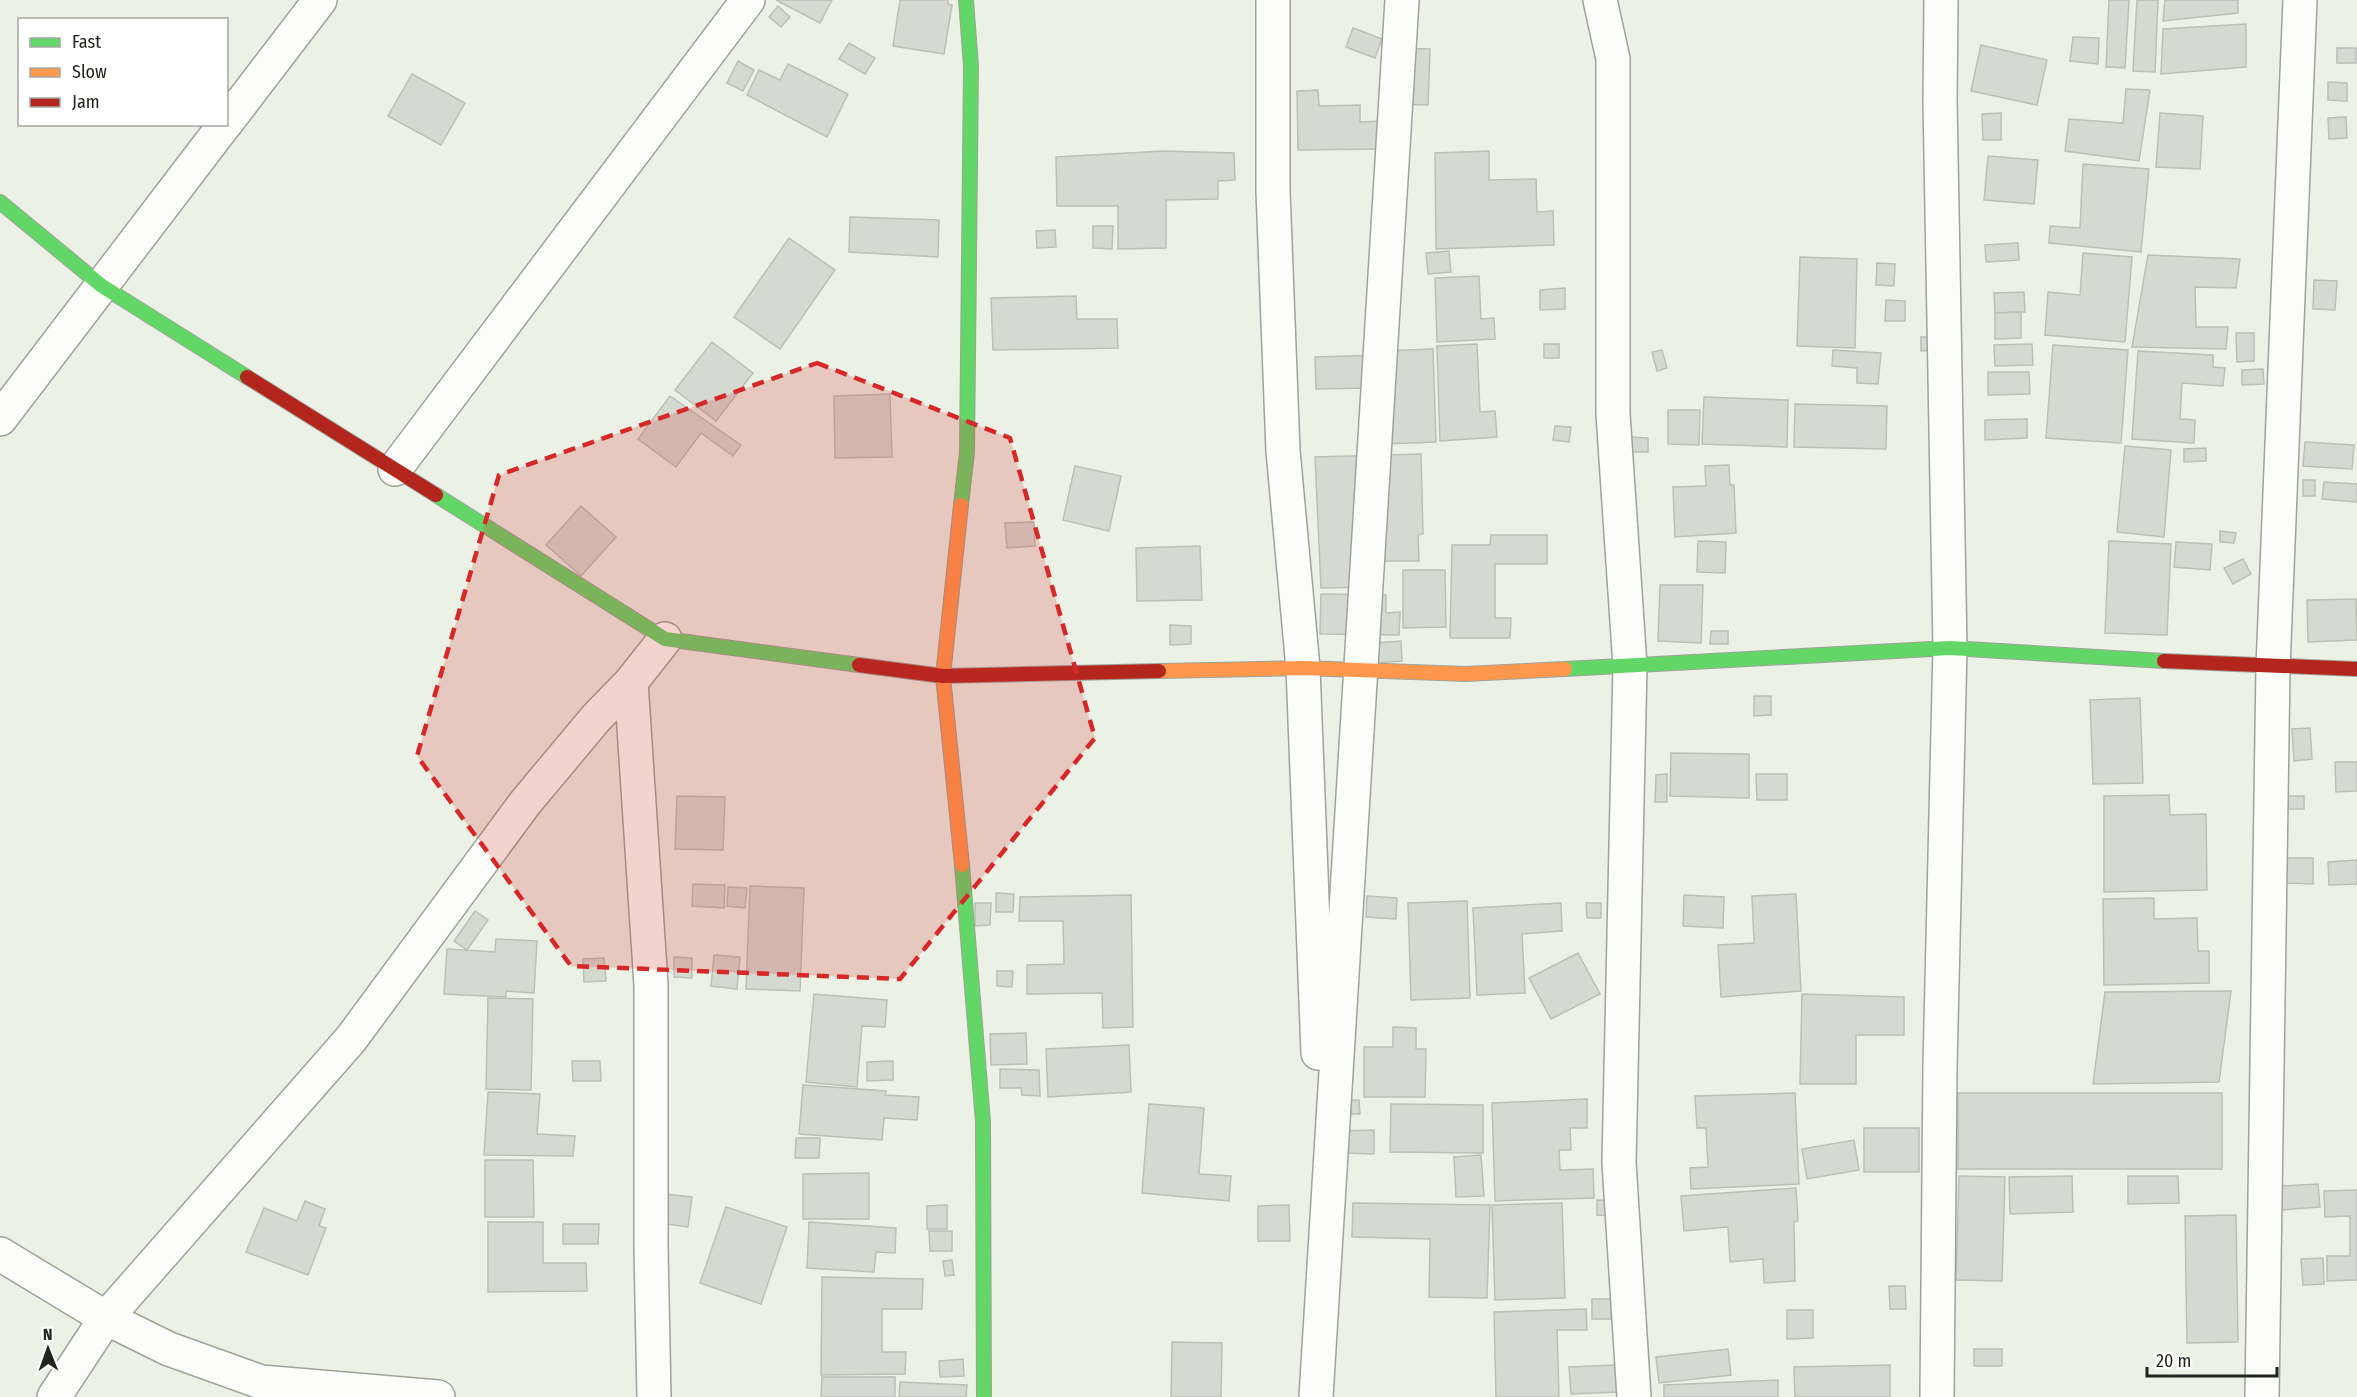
<svg xmlns="http://www.w3.org/2000/svg" width="2357" height="1397" viewBox="0 0 2357 1397" font-family="'Fira Sans Condensed',sans-serif">
<style>
.building{fill:#d5dad0;stroke:#bbc0b5;stroke-width:1.5}
.lines{fill:none;stroke-linecap:round;stroke-linejoin:round}
.street-casing{stroke:#9fa39a;stroke-width:36}
.fast-casing{stroke:#9fa39a;stroke-width:16}
.slow-casing{stroke:#9fa39a;stroke-width:16}
.jam-casing{stroke:#9fa39a;stroke-width:16}
.street{stroke:#fcfdfb;stroke-width:33}
.fast{stroke:#63d668;stroke-width:14}
.slow{stroke:#ff974d;stroke-width:14}
.jam{stroke:#b3261e;stroke-width:14}
.marked{fill:#d62828;fill-opacity:0.2;stroke:#d62828;stroke-width:4.5;stroke-dasharray:12 8;stroke-linejoin:round}
</style>
<rect width="100%" height="100%" fill="#ebf1e5"/>
<g class="building">
<polygon points="776,0 832,0 820,23"/>
<polygon points="900,0 948,0 948,4 952,5 944,54 893,46"/>
<polygon points="2109,0 2129,0 2125,68 2106,67"/>
<polygon points="2137,0 2158,0 2155,72 2133,71"/>
<polygon points="2165,0 2238,0 2238,13 2163,21"/>
<polygon points="778,6 790,17 781,27 769,17"/>
<polygon points="2246,24 2246,67 2161,74 2163,29"/>
<polygon points="1353,28 1382,39 1375,58 1346,47"/>
<polygon points="2073,37 2099,38 2098,64 2070,61"/>
<polygon points="849,43 875,58 865,74 839,59"/>
<polygon points="1981,45 2047,60 2037,105 1971,91"/>
<polygon points="1384,48 1430,49 1428,105 1397,104"/>
<rect x="2337" y="48" width="19" height="15"/>
<polygon points="738,61 754,70 743,91 727,83"/>
<polygon points="788,64 848,94 827,137 747,95 759,70 780,80"/>
<polygon points="412,74 465,103 441,145 388,116"/>
<polygon points="2328,82 2347,83 2347,101 2328,100"/>
<polygon points="2126,89 2150,90 2139,161 2065,151 2069,119 2123,123"/>
<polygon points="1318,90 1319,106 1360,105 1360,122 1382,121 1383,149 1298,150 1297,91"/>
<polygon points="2001,113 2001,140 1983,140 1982,114"/>
<polygon points="2160,113 2203,116 2200,169 2156,167"/>
<polygon points="2346,117 2347,138 2329,139 2328,118"/>
<polygon points="1164,151 1234,153 1235,180 1218,181 1218,199 1166,200 1166,248 1118,249 1118,206 1057,206 1056,157"/>
<polygon points="1489,151 1489,180 1536,179 1537,212 1553,211 1554,245 1436,249 1435,153"/>
<polygon points="1988,156 2038,160 2034,204 1984,200"/>
<polygon points="2083,164 2149,169 2141,252 2049,243 2050,226 2080,228"/>
<polygon points="850,217 939,220 938,257 849,252"/>
<polygon points="1093,226 1113,226 1112,249 1093,248"/>
<polygon points="1055,230 1056,247 1037,248 1036,231"/>
<polygon points="789,238 835,270 780,349 734,317"/>
<polygon points="2018,243 2019,260 1986,262 1985,245"/>
<polygon points="1449,251 1451,272 1428,274 1426,253"/>
<polygon points="2083,253 2132,257 2125,342 2045,335 2048,292 2080,295"/>
<polygon points="2148,255 2240,259 2236,288 2195,287 2196,327 2228,327 2226,349 2132,347"/>
<polygon points="1800,257 1857,259 1855,348 1797,346"/>
<polygon points="1877,263 1895,264 1894,286 1876,285"/>
<polygon points="1479,276 1481,319 1494,318 1495,339 1437,342 1435,278"/>
<polygon points="2314,280 2337,281 2335,310 2313,309"/>
<polygon points="1565,288 1565,309 1540,310 1540,290"/>
<polygon points="2024,292 2025,312 1995,313 1994,293"/>
<polygon points="1076,296 1077,319 1117,319 1118,348 993,350 991,298"/>
<polygon points="1886,300 1905,301 1905,321 1885,321"/>
<polygon points="2021,312 2021,338 1995,339 1995,313"/>
<polygon points="2236,333 2254,333 2254,361 2237,362"/>
<polygon points="1921,337 1935,337 1936,350 1921,351"/>
<polygon points="712,342 753,373 716,421 675,390"/>
<polygon points="1477,344 1480,412 1495,411 1497,437 1440,441 1437,346"/>
<rect x="1544" y="344" width="15" height="14"/>
<polygon points="2032,344 2033,365 1995,366 1994,345"/>
<polygon points="2053,345 2128,350 2121,443 2046,438"/>
<polygon points="1433,349 1436,442 1384,444 1364,388 1316,389 1315,357 1383,355 1383,351"/>
<polygon points="1662,350 1667,368 1657,371 1652,352"/>
<polygon points="1833,350 1881,353 1878,384 1857,383 1857,368 1832,366"/>
<polygon points="2138,351 2213,355 2213,367 2225,368 2223,386 2182,383 2180,419 2195,420 2194,443 2132,439"/>
<polygon points="2263,369 2264,384 2242,385 2242,370"/>
<polygon points="1988,372 2029,372 2030,394 1988,395"/>
<polygon points="890,394 892,457 835,458 834,396"/>
<polygon points="670,396 741,445 733,456 701,433 676,467 638,439"/>
<polygon points="1704,397 1788,400 1787,447 1702,444"/>
<polygon points="1795,404 1887,406 1886,449 1794,447"/>
<polygon points="1668,410 1700,410 1699,445 1668,444"/>
<polygon points="2027,419 2027,438 1985,440 1985,420"/>
<polygon points="1555,426 1571,427 1569,442 1553,440"/>
<polygon points="1628,437 1648,438 1648,452 1628,452"/>
<polygon points="2305,442 2354,445 2352,469 2303,466"/>
<polygon points="2125,446 2171,450 2164,537 2117,532"/>
<polygon points="2206,448 2206,461 2184,462 2184,449"/>
<polygon points="1421,454 1423,534 1418,535 1419,561 1377,561 1377,587 1321,588 1315,457"/>
<polygon points="1729,465 1730,485 1734,485 1736,533 1675,537 1673,487 1706,486 1705,466"/>
<polygon points="1075,466 1121,476 1109,531 1063,520"/>
<rect x="2303" y="480" width="12" height="16"/>
<polygon points="2324,482 2357,484 2357,502 2322,499"/>
<polygon points="581,506 616,537 581,576 546,545"/>
<polygon points="1034,522 1035,546 1007,548 1005,523"/>
<polygon points="2220,531 2236,533 2234,543 2220,542"/>
<polygon points="1491,535 1547,535 1547,564 1495,564 1495,618 1511,618 1510,638 1450,638 1452,545 1490,545"/>
<polygon points="1698,541 1726,542 1725,573 1697,572"/>
<polygon points="2109,541 2171,544 2167,635 2105,633"/>
<polygon points="2176,542 2212,544 2210,570 2174,567"/>
<polygon points="1200,546 1202,600 1137,601 1136,548"/>
<polygon points="2243,559 2251,574 2233,584 2224,568"/>
<polygon points="1403,570 1445,570 1446,627 1403,628"/>
<polygon points="1660,585 1703,585 1701,643 1658,641"/>
<polygon points="1321,594 1386,595 1386,613 1400,612 1399,635 1320,634"/>
<polygon points="2356,599 2357,640 2308,642 2307,600"/>
<polygon points="1170,625 1191,626 1191,644 1170,645"/>
<polygon points="1711,631 1728,631 1728,644 1710,644"/>
<polygon points="1401,641 1402,661 1377,663 1376,643"/>
<polygon points="1754,696 1771,696 1771,715 1754,716"/>
<polygon points="2140,698 2143,783 2093,784 2090,700"/>
<polygon points="2310,728 2312,759 2294,761 2292,729"/>
<polygon points="1671,753 1749,754 1749,798 1670,796"/>
<polygon points="2335,762 2357,762 2357,791 2336,792"/>
<polygon points="1667,774 1667,802 1655,802 1656,775"/>
<polygon points="1756,774 1787,774 1787,800 1757,800"/>
<polygon points="2169,795 2170,815 2206,814 2207,890 2104,892 2104,796"/>
<polygon points="677,796 725,797 723,850 675,849"/>
<rect x="2286" y="796" width="18" height="13"/>
<polygon points="2284,858 2313,858 2313,884 2284,883"/>
<polygon points="2357,860 2357,884 2329,885 2328,862"/>
<polygon points="693,884 725,885 724,908 692,906"/>
<polygon points="750,886 804,888 800,991 746,989"/>
<polygon points="728,887 747,888 745,908 727,906"/>
<polygon points="996,893 1014,894 1013,912 996,912"/>
<polygon points="1796,894 1801,991 1721,997 1718,945 1754,943 1752,896"/>
<polygon points="1131,895 1133,1027 1103,1028 1102,993 1027,994 1027,965 1064,964 1063,921 1019,921 1020,897"/>
<polygon points="1684,895 1724,897 1723,928 1683,926"/>
<polygon points="1367,896 1397,898 1396,919 1366,917"/>
<polygon points="2154,898 2154,919 2197,918 2198,951 2209,951 2209,983 2104,985 2103,899"/>
<polygon points="1467,901 1470,998 1411,1000 1408,903"/>
<polygon points="975,903 991,903 990,925 975,926"/>
<polygon points="1561,903 1562,931 1522,934 1525,993 1477,995 1473,908"/>
<polygon points="1586,903 1601,903 1601,918 1587,918"/>
<polygon points="475,911 488,920 467,950 454,941"/>
<polygon points="496,939 537,941 534,993 506,991 506,997 444,994 447,949 495,952"/>
<polygon points="1578,953 1600,994 1551,1019 1529,978"/>
<polygon points="714,955 740,957 737,989 711,986"/>
<polygon points="674,957 692,958 692,978 674,977"/>
<polygon points="604,958 606,981 584,982 583,959"/>
<polygon points="997,971 1013,971 1012,987 997,986"/>
<polygon points="2231,991 2219,1082 2093,1084 2105,992"/>
<polygon points="814,994 887,1000 885,1027 862,1026 857,1087 806,1082"/>
<polygon points="1802,994 1904,997 1904,1035 1856,1035 1856,1084 1800,1084"/>
<polygon points="488,998 533,999 531,1090 486,1089"/>
<polygon points="1393,1027 1416,1028 1416,1049 1426,1049 1425,1097 1364,1097 1364,1047 1393,1047"/>
<polygon points="1026,1033 1027,1064 991,1065 990,1034"/>
<polygon points="1129,1045 1131,1092 1048,1097 1046,1049"/>
<polygon points="572,1061 600,1061 601,1081 573,1081"/>
<polygon points="893,1061 893,1080 867,1081 867,1062"/>
<polygon points="1000,1069 1039,1070 1040,1096 1022,1095 1021,1088 1000,1088"/>
<polygon points="803,1085 886,1091 885,1095 919,1097 917,1120 884,1118 882,1140 799,1134"/>
<polygon points="488,1092 540,1094 537,1134 575,1136 573,1156 484,1155"/>
<polygon points="1795,1093 1799,1184 1691,1189 1690,1168 1708,1167 1706,1128 1697,1128 1695,1096"/>
<rect x="1958" y="1093" width="264" height="76"/>
<polygon points="1587,1099 1587,1128 1570,1128 1571,1150 1559,1150 1560,1170 1593,1169 1594,1198 1495,1201 1492,1103"/>
<polygon points="1345,1100 1359,1100 1360,1114 1346,1114"/>
<polygon points="1149,1104 1204,1108 1199,1174 1231,1176 1229,1201 1142,1193"/>
<polygon points="1391,1104 1483,1105 1483,1153 1390,1152"/>
<rect x="1864" y="1128" width="55" height="44"/>
<polygon points="1374,1130 1374,1154 1343,1153 1343,1131"/>
<polygon points="796,1138 820,1138 819,1158 795,1158"/>
<polygon points="1854,1140 1859,1170 1807,1179 1802,1149"/>
<polygon points="1481,1155 1484,1196 1456,1197 1454,1157"/>
<polygon points="485,1160 533,1160 534,1217 485,1217"/>
<polygon points="869,1173 869,1219 803,1219 803,1174"/>
<polygon points="1959,1176 2005,1177 2002,1281 1956,1280"/>
<polygon points="2072,1176 2073,1212 2010,1214 2009,1177"/>
<polygon points="2128,1176 2178,1176 2179,1203 2128,1204"/>
<polygon points="2318,1184 2320,1207 2281,1210 2280,1186"/>
<polygon points="1796,1188 1798,1221 1794,1222 1795,1281 1764,1283 1763,1259 1730,1262 1728,1227 1684,1231 1681,1196"/>
<polygon points="2357,1190 2357,1280 2327,1281 2327,1256 2350,1256 2350,1216 2325,1217 2324,1191"/>
<polygon points="664,1194 692,1197 688,1227 660,1223"/>
<polygon points="1597,1200 1611,1201 1611,1216 1597,1215"/>
<polygon points="305,1201 325,1209 319,1226 326,1228 308,1275 246,1252 264,1208 297,1221"/>
<polygon points="1353,1203 1490,1205 1487,1298 1429,1297 1430,1239 1352,1237"/>
<polygon points="1562,1203 1565,1298 1495,1300 1492,1205"/>
<polygon points="947,1205 947,1229 927,1229 927,1206"/>
<polygon points="1289,1205 1290,1241 1258,1241 1258,1206"/>
<polygon points="726,1207 787,1227 761,1304 700,1283"/>
<polygon points="2236,1215 2238,1342 2187,1343 2185,1216"/>
<polygon points="488,1222 543,1222 543,1263 586,1263 587,1291 488,1292"/>
<polygon points="809,1222 896,1228 895,1253 876,1252 874,1272 807,1268"/>
<polygon points="563,1224 599,1224 598,1244 563,1244"/>
<polygon points="929,1231 952,1231 952,1251 930,1251"/>
<polygon points="2323,1258 2324,1284 2303,1285 2301,1259"/>
<polygon points="952,1260 954,1275 945,1276 943,1261"/>
<polygon points="822,1277 923,1279 922,1309 882,1309 882,1352 906,1352 905,1374 821,1375"/>
<polygon points="1889,1286 1905,1286 1906,1309 1890,1309"/>
<rect x="1592" y="1299" width="19" height="20"/>
<polygon points="1586,1309 1587,1330 1557,1330 1559,1397 1496,1397 1494,1312"/>
<polygon points="1787,1310 1813,1310 1813,1338 1787,1339"/>
<polygon points="1172,1342 1222,1343 1221,1397 1171,1397"/>
<polygon points="1728,1349 1731,1375 1659,1383 1656,1357"/>
<rect x="1974" y="1349" width="28" height="17"/>
<polygon points="963,1359 964,1376 940,1377 939,1361"/>
<polygon points="1616,1365 1617,1392 1571,1394 1569,1367"/>
<polygon points="1890,1365 1890,1397 1795,1397 1794,1367"/>
<polygon points="822,1377 895,1377 895,1397 821,1397"/>
<polygon points="1778,1380 1778,1397 1664,1397 1664,1385"/>
<polygon points="900,1382 967,1385 966,1397 899,1397"/>
</g>
<g class="lines">
<defs>
<g id="street">
<polyline points="1273,0 1273,191 1283,451 1303,668 1318,1053"/>
<polyline points="1600,0 1613,59 1613,414 1630,666 1619,1163 1634,1397"/>
<polyline points="226,123 320,0"/>
<polyline points="0,419 225,124"/>
<polyline points="395,469 748,0"/>
<polyline points="631,682 651,985 651,1248 654,1397"/>
<polyline points="0,1254 106,1318 169,1349 261,1382 438,1397"/>
<polyline points="54,1397 106,1318 351,1039 525,803 596,718 631,682 665,639"/>
<polyline points="1316,1397 1402,0"/>
<polyline points="1937,1397 1940,1066 1950,648 1940,101 1941,0"/>
<polyline points="2262,1397 2273,667 2300,0"/>
</g>
<g id="fast">
<polyline points="0,202 102,286 247,377"/>
<polyline points="436,495 665,639 859,665"/>
<polyline points="961,505 967,452 971,66 966,0"/>
<polyline points="1565,669 1950,648 2164,661"/>
<polyline points="962,865 983,1122 984,1397"/>
</g>
<g id="slow">
<polyline points="961,505 943,676 962,865"/>
<polyline points="1159,671 1303,668 1466,674 1565,669"/>
</g>
<g id="jam">
<polyline points="247,377 436,495"/>
<polyline points="2164,661 2357,669"/>
<polyline points="859,665 943,676 1159,671"/>
</g>
</defs>
<use href="#street" class="street-casing"/>
<use href="#fast" class="fast-casing"/>
<use href="#slow" class="slow-casing"/>
<use href="#jam" class="jam-casing"/>
<use href="#street" class="street"/>
<use href="#fast" class="fast"/>
<use href="#slow" class="slow"/>
<use href="#jam" class="jam"/>
</g>
<path class="marked" d="M817,363L1010,438L1095,738L900,979L571,966L417,756L499,475Z"/>
<rect x="18" y="18" width="210" height="108" fill="#ffffff" stroke="#a6a8a4" stroke-width="1.5"/>
<rect x="30" y="38" width="30" height="9" fill="#63d668" stroke="#a6a8a4" stroke-width="1.5"/>
<text x="72" y="48" font-size="18" fill="#21261c">Fast</text>
<rect x="30" y="68" width="30" height="9" fill="#ff974d" stroke="#a6a8a4" stroke-width="1.5"/>
<text x="72" y="78" font-size="18" fill="#21261c">Slow</text>
<rect x="30" y="98" width="30" height="9" fill="#b3261e" stroke="#a6a8a4" stroke-width="1.5"/>
<text x="72" y="108" font-size="18" fill="#21261c">Jam</text>
<g transform="translate(48 1349) rotate(359)" stroke="#ffffff" stroke-width="4.5" paint-order="stroke">
<path d="M0-4.5L10 22L0 15L-10 22Z" fill="#21261c"/>
<text y="-9" font-size="16" font-weight="bold" text-anchor="middle" fill="#21261c">N</text>
</g>
<path d="M2147 1367v9h130v-9" fill="none" stroke="#21261c" stroke-width="3"/>
<text x="2156" y="1367" font-size="18" fill="#21261c" stroke="#ffffff" stroke-width="4.5" paint-order="stroke">20 m</text>
</svg>
